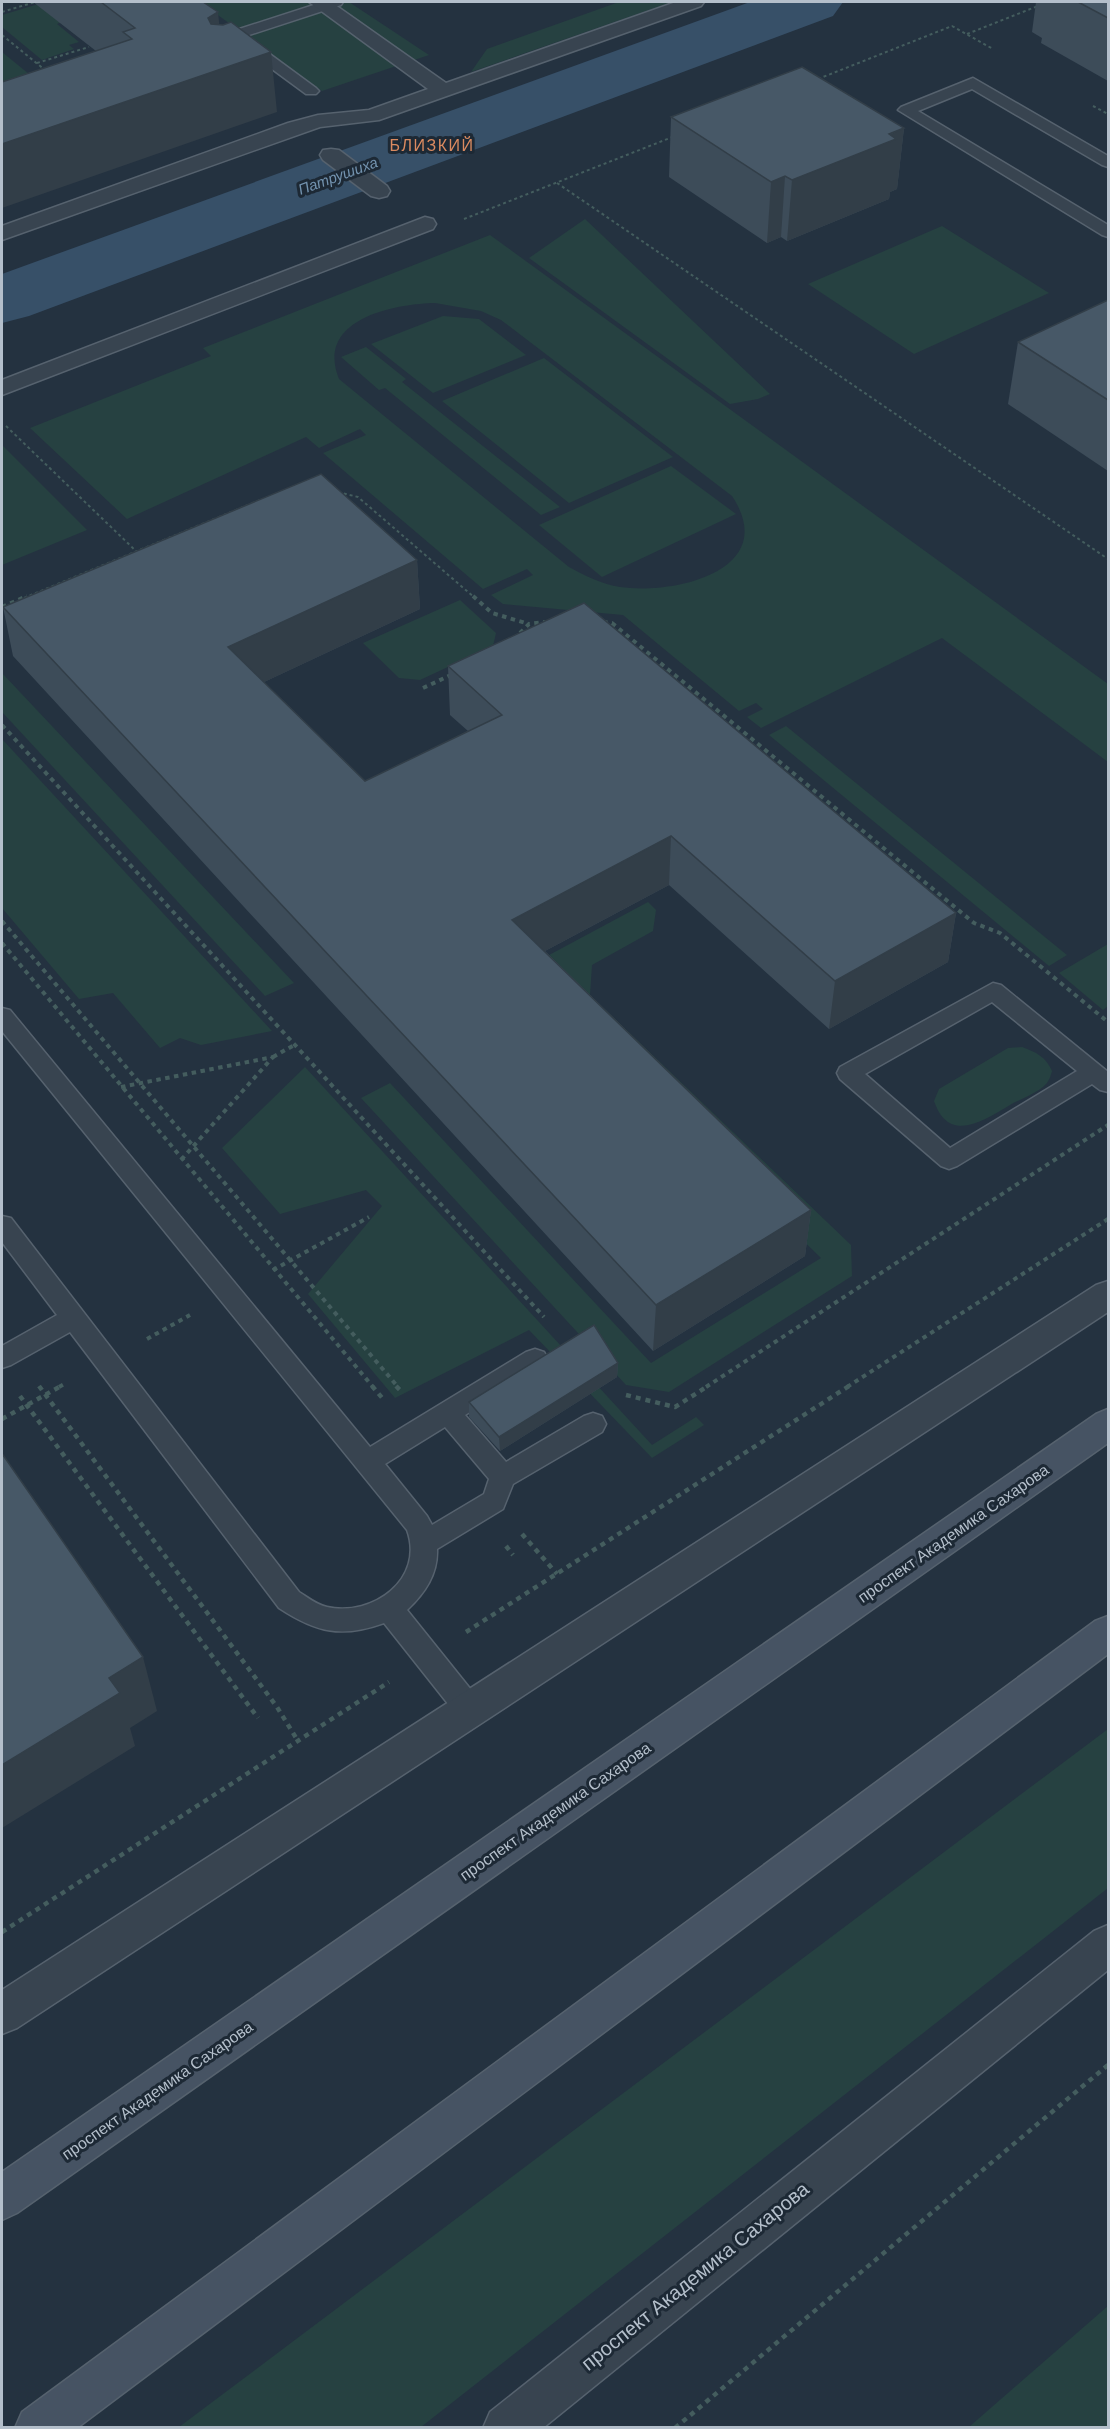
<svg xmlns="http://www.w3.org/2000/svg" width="1110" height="2429" viewBox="0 0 1110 2429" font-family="'DM Sans',sans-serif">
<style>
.green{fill:#264141;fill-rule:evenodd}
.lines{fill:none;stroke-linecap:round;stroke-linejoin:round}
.river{fill:#375068;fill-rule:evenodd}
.lane-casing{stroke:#56626e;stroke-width:3}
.street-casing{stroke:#56626e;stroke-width:3}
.secondary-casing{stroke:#56626e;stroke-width:3}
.path-far2{stroke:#445d5e;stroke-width:2;stroke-dasharray:3 3;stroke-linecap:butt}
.path-far1{stroke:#445d5e;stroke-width:4;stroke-dasharray:4.5 4.5;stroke-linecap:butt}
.path{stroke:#445d5e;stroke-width:4.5;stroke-dasharray:5 5;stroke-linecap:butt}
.lane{fill:#384450;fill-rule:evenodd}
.street{fill:#384450;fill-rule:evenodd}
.secondary{fill:#465363;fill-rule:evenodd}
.wall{fill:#3d4c59}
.shaded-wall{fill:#323e48}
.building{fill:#475867;stroke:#323e48;stroke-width:1.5}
.labels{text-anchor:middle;stroke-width:6;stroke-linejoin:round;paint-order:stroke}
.far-water-label{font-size:15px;font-style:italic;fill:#7393af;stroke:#1d2935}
.far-quarter-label{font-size:16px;letter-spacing:1.5px;fill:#da8a60;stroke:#1d2935}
.street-label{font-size:16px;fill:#b4bfcb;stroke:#1d2935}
.near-street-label{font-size:20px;fill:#b4bfcb;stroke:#1d2935}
</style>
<rect width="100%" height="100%" fill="#243240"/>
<g class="green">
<polygon points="45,2 61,22 57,24 79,42 69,45 74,49 42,60 2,27 2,15"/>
<polygon points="200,2 349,2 429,55 322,91"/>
<polygon points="619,2 672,2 471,72 487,49"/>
<polygon points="2,52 51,92 2,118"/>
<polygon points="585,219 770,394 758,399 730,404 529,258"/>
<polygon points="942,226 1049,293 914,354 808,284"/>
<path d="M490,235L1108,684V762L942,638L761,728L747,717L763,709L756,703L739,711L623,615L503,604L491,595L533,575L527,569L483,589L323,453L366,435L360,429L319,448L306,437L127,519L30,428L211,356L203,348ZM435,303L481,311L501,320L732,496C781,570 675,595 620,587C602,584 585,576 569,567L339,379C315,320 392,304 435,303Z"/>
<polygon points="443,316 479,319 526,355 433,393 371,344"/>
<polygon points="366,347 406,379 402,382 560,507 541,515 385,388 379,390 341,357"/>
<polygon points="544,358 673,457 569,503 442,401"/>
<polygon points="2,445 87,530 2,565"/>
<polygon points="671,466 736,514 602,577 539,525"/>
<polygon points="460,600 496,633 493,646 420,680 399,678 363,643"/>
<polygon points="2,673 294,983 265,996 2,712"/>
<polygon points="786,726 1067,955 1049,966 769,735"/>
<polygon points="2,739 272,1031 201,1045 180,1038 160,1048 113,993 79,999 2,908"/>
<polygon points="648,902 656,910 653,931 592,965 590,995 851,1245 852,1276 669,1392 626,1385 361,1098 390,1083 651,1363 821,1258 523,969"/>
<polygon points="1108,944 1108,1006 1103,1010 1059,973"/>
<path d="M1022,1047C1036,1052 1046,1057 1052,1071C1051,1075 1049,1081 1046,1084C1038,1093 1020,1099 1010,1105C984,1120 949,1145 934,1101L939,1089L1008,1048Z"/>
<polygon points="305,1067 652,1445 696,1417 704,1425 652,1458 529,1330 395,1398 308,1294 382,1206 366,1190 280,1214 222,1148"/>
<polygon points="1108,1729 1108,1888 421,2427 179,2427"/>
<polygon points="1108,2306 1108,2427 969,2427"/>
</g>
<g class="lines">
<polygon class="river" points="750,2 843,2 833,16 29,316 2,323 2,274"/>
<defs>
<g id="lane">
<polygon points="323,2 343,2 341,5 240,38 235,39 228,35 230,32"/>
<polygon points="247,40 252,41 316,88 319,91 316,94 306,94 242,47 240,44"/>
<polygon points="973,78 1108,156 1108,167 1102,165 972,89 918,111 1108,225 1108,237 1102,235 898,110 901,107"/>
<path d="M993,983L1001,985L1108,1072V1092L1100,1090L1092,1084L957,1166L949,1169L941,1166L840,1079L837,1073L840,1067ZM992,1002L1077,1071L950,1148L865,1074Z"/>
<path d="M2,1008L10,1010L370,1447L526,1352L535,1349L544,1352L548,1359L544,1366L465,1415L506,1462L584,1416L593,1413L602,1416L606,1424L602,1432L513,1484L503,1509L437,1549C438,1574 425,1593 407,1610L480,1701L484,1710L480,1719L470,1723L460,1719L384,1623C342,1638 317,1633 279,1608L70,1332L11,1365L2,1368V1346L57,1315L2,1242V1216L11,1218L299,1592C307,1597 317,1605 327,1607C373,1617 425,1579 407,1530L2,1031ZM445,1427L489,1479L484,1494L432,1525L427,1516L385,1464Z"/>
</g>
<g id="street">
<polygon points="309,2 331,2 446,83 676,2 704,2 701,6 379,120 320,127 2,240 2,226 288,123 318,115 369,110 428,89"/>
<polygon points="331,149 339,150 387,186 390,191 387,196 379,198 371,196 323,160 320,155 323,150"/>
<polygon points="425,217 433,219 436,224 433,229 2,395 2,380"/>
<polygon points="1108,1281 1108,1312 17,2028 2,2034 2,1990 1096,1285"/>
<polygon points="1108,1925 1108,1970 543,2428 483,2428 490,2412 1094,1931"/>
</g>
<g id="secondary">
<polygon points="1108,1409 1108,1443 17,2213 2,2220 2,2172 1096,1414"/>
<polygon points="1108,1616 1108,1654 77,2428 15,2428 22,2412 1095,1621"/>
</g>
</defs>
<use href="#lane" class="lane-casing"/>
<use href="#street" class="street-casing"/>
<use href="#secondary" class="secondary-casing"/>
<g class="path-far2">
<polyline points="2,12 35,2"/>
<polyline points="967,34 1038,6"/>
<polyline points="2,35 45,70"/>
<polyline points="37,63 89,47"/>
<polyline points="818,79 952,26 993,49"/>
<polyline points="1093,106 1108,114"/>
<polyline points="557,183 1108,559"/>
<polyline points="464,219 675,136"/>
<polyline points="6,426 137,552"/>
<polyline points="338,492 358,497 475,598"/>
<polyline points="24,598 260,500"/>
</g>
<g class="path-far1">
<polyline points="473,596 492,613 529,624"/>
<polyline points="2,607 27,596"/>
<polyline points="603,622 612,623 974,923 1000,933 1108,1022"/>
<polyline points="520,633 529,624 545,622"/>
<polyline points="423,688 451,675"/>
<polyline points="2,725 544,1317"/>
<polyline points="2,921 398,1387"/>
<polyline points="2,943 373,1387"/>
<polyline points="273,1057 296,1044"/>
<polyline points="121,1087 273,1057 181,1160"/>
<polyline points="273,1270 369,1217"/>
<polyline points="147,1339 190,1315"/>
<polyline points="59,1387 66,1383"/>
<polyline points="706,1387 1108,1125"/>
<polyline points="847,1387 1108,1219"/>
</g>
<g class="path">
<polyline points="39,1386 277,1707 298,1741"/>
<polyline points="372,1386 384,1400"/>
<polyline points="396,1386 401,1391"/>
<polyline points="626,1395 675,1407 708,1386"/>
<polyline points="20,1396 258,1718"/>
<polyline points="2,1419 61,1386"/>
<polyline points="522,1534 557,1574"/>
<polyline points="506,1546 513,1555"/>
<polyline points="466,1632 849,1386"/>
<polyline points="2,1932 389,1682"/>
<polyline points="675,2428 1108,2065"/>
</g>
<use href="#lane" class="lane"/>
<use href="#street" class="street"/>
<use href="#secondary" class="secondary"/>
</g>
<g class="wall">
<polygon points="33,2 203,2 277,112 96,51"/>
<polygon points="1036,2 1108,2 1108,81 1041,43 1042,38 1032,32"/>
<polygon points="671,117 904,128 897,189 890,192 889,199 787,241 781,237 767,243 669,177"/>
<polygon points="1108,300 1108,471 1008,404 1018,342"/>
<polygon points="417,560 420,609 264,682 365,781 468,731 450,715 448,666 956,913 948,962 829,1029 669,885 545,951 811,1210 805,1256 653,1351 13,656 3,607"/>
<polygon points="618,1363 617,1377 500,1451 469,1417 469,1402"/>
</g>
<g class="shaded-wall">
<polygon points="218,12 224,68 271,52 277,112 2,208 2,144"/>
<polygon points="904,128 897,189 890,192 889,199 787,241 792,180"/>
<polygon points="785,176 781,237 767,243 771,182"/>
<polygon points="417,560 420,609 234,696 228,647"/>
<polygon points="671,836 669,885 513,968 512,920"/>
<polygon points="956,913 948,962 829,1029 835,981"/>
<polygon points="811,1210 805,1256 653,1351 656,1305"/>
<polygon points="618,1363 617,1377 500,1451 499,1437"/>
<polygon points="143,1657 157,1711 130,1728 135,1746 2,1828 2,1765 109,1678"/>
</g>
<g class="building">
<polygon points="101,2 203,2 218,12 208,18 211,24 223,25 231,22 271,52 2,144 2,82 132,39 123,32 135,28"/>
<polygon points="1078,2 1108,2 1108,18"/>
<polygon points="802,67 904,128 889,134 896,139 792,180 785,176 771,182 671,117"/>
<polygon points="1108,300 1108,400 1018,342"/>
<polygon points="321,474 417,560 228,647 365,781 502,715 448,666 584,603 956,913 835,981 671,836 512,920 811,1210 656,1305 3,607"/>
<polygon points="594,1325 618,1363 499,1437 469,1402"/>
<polygon points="3,1455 143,1657 109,1678 120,1693 2,1765 2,1456"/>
</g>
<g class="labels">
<g class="far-water-label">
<text transform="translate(338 176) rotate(-20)" y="5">Патрушиха</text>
</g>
<g class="far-quarter-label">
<text x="432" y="151">БЛИЗКИЙ</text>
</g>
<g class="street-label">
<text transform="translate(953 1533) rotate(-35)" y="6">проспект Академика Сахарова</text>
<text transform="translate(555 1811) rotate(-35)" y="6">проспект Академика Сахарова</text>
<text transform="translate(157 2090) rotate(-35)" y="6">проспект Академика Сахарова</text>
</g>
<g class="near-street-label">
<text transform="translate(695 2276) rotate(-39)" y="7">проспект Академика Сахарова</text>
</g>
</g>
<rect width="1110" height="2429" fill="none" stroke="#b4bfcb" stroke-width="6"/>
</svg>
